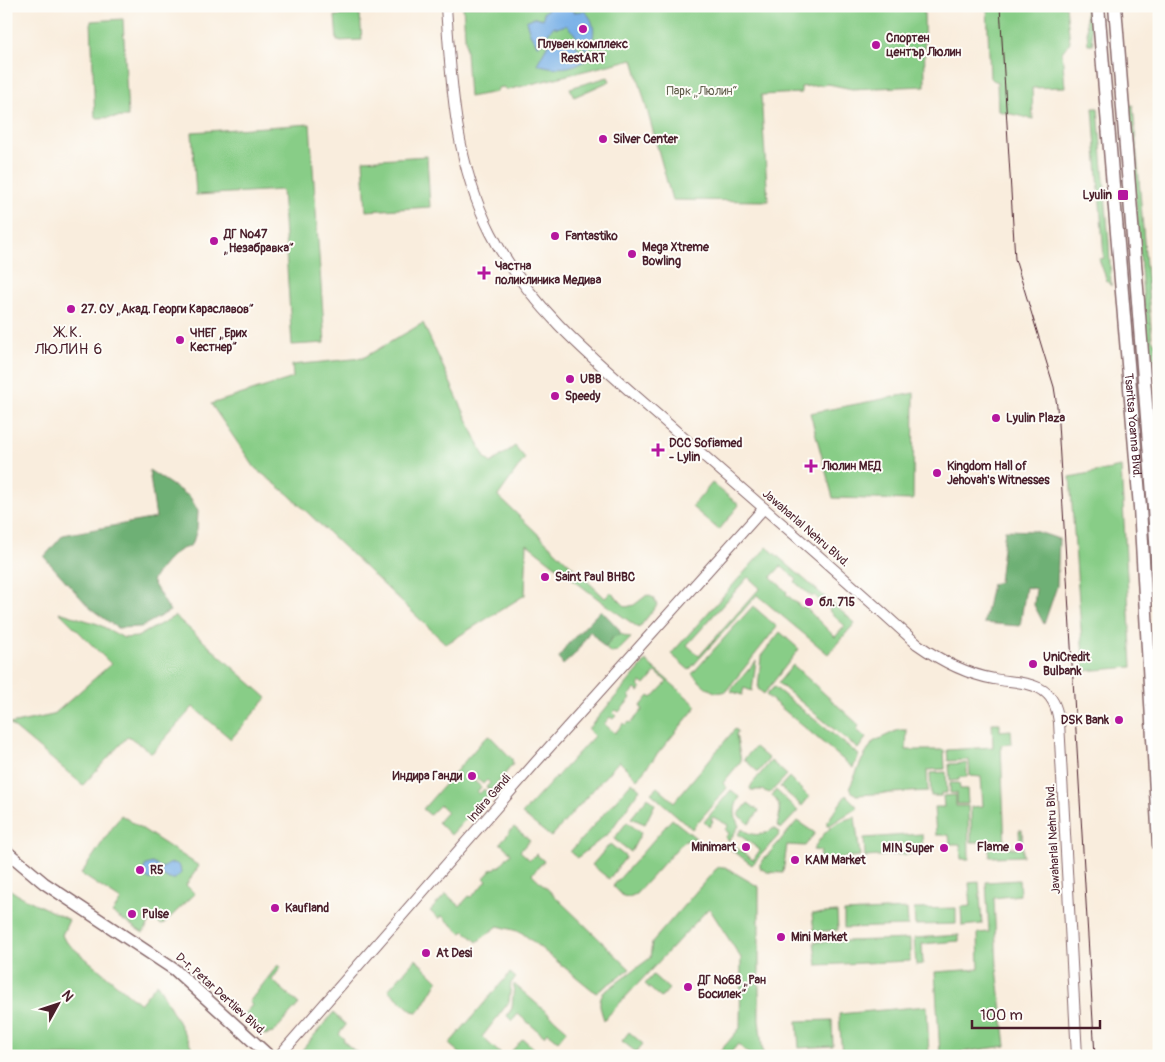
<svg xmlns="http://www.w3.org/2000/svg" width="1165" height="1062" viewBox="0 0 1165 1062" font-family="Pangolin,sans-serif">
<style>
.green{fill:#88cd87;stroke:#697659;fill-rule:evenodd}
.forest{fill:#6eb074;stroke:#5c6850}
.water{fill:#78b0e7;stroke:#616889}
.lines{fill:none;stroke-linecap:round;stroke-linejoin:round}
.tertiary-casing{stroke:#876769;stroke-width:12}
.secondary-casing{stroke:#876769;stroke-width:14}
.primary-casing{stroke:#876769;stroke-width:15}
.tertiary{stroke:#fff;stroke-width:10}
.secondary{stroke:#fff;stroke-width:11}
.primary{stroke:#fff;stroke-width:12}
.tram{stroke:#4a1f2b;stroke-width:1}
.poi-dot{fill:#b5179e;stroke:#fdfcf7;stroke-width:2}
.labels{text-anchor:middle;stroke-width:4;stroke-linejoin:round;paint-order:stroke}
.poi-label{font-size:12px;font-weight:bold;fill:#4a1f2b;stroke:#fdfcf7;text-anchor:start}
.park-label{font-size:12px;fill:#605c4b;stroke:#fdfcf7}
.street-label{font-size:12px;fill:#4a1f2b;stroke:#fdfcf7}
.quarter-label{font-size:15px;letter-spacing:1px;fill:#4a1f2b;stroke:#fdfcf7}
</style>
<rect width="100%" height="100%" fill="#fdfcf7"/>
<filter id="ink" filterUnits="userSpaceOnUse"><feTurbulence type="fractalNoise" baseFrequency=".02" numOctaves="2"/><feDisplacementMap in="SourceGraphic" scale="10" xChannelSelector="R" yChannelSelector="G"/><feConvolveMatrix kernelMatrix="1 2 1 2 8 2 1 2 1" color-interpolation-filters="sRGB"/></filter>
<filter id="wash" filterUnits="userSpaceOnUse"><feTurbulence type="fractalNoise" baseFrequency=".0096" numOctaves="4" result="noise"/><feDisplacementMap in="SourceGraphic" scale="20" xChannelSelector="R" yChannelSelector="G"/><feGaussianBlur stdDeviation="1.12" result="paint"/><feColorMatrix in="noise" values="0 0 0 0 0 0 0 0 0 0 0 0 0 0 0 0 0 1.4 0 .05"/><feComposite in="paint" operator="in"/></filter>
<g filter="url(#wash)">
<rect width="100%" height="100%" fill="#f9eddd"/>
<g class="green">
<polygon points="463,6 924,6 925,86 852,89 828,84 801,87 801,93 761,95 768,201 672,200 633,59 507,90 503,87 498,88 496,92 469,97"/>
<polygon points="987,6 1066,6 1070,42 1062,52 1065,87 1032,88 1033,119 998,111 997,82 990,78"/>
<polygon points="1085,6 1089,6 1093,44 1088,44"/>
<polygon points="360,14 362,40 337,41 335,16"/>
<polygon points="123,19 128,117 95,118 91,21"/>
<polygon points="608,77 610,81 574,97 570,88"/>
<path d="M1133,105L1152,340L1155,342C1157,352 1154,361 1149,369L1128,106Z"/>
<polygon points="1093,108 1098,108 1109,242 1111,286 1107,281 1099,259 1104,258"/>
<polygon points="310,124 325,343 292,345 282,190 196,195 192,132"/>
<polygon points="427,156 430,207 366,211 363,160"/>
<polygon points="423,323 485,458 491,463 515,446 525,458 498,496 605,598 611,592 626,607 634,605 647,595 654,598 657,605 639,628 602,602 527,544 525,595 446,644 288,494 255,468 211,404 293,378 292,365 363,358"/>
<polygon points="914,393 913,500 833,498 810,413"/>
<polygon points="1121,467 1132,667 1084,671 1070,477"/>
<polygon points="712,483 739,505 719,530 692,507"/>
<path d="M767,547L855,623L828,654L757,595L689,670L671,654ZM781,566L797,580L795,582L812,597L814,595L830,610L829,611L845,626L835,637L804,606L802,608L786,594L787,592L771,577ZM748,577L760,588L699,656L687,645Z"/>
<path d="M753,606L777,627L726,691C712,697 702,683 692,674Z"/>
<polygon points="59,612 98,624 124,638 137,637 175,616 267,698 231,739 193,707 152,753 128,736 83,785 10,724 53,715 111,664"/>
<polygon points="780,632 799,649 764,694 758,689 761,656"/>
<polygon points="621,634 631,638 617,652 611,653 605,648 613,636"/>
<path d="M646,661L697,706L637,779L619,761L551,837L522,814L594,736L588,729ZM656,672L667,682L652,698L649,696L640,707L643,709L631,723L629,722L626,725L624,723L615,733L604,724L610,717L613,719L616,716L613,713L616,710L619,712L631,698L629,696L635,689L639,692L641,689L638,686L641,682L645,685Z"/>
<polygon points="756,661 752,691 744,688 742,695 730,691"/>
<polygon points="793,665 859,725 857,730 866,738 858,749 778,683"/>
<polygon points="774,687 859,755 853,768 766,695"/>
<polygon points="992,723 1000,723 1000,731 1011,730 1012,744 1001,745 1005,848 1020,848 1019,830 1022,830 1023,856 990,857 988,842 971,842 971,807 983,806 981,777 970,776 969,760 948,761 947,750 993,747"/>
<polygon points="735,729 738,731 736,734 741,761 723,783 727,788 692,829 651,793 657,787 674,802"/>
<polygon points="898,730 907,730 906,750 944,750 945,769 927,770 928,791 856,795 849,789 862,760 873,742"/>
<polygon points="490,736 512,759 513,764 491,791 486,787 490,783 487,780 483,784 472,774 469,776 481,787 477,792 479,794 484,789 489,794 451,835 438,822 447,812 440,805 430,815 423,809 485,738"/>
<polygon points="755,747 769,759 758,772 744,759"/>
<polygon points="771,761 787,775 770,793 761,790 751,790 750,788 752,784"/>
<polygon points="967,763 967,777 959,777 959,780 950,781 949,764"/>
<polygon points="946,772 947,793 941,793 941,796 931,796 930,773"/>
<polygon points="789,777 809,797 802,806 780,787"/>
<polygon points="632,782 640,789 609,833 577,858 570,852"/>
<polygon points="950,783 959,783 960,789 967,789 968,804 957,804 957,793 950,793"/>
<path d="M731,790L740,797C733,807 734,816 739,826L729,841L725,838L729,833L725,830L728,825L713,817L711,820L713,821L709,827L704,822Z"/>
<path d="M776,790L798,811L781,829L777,825C781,813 781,804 772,795Z"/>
<polygon points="846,795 856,805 857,808 830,825 827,825 827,822"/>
<polygon points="956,795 956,806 968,806 969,859 961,859 960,844 950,844 949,835 936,835 934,807 944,807 943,796"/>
<polygon points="648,797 655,804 645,824 631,818"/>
<polygon points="748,803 759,811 749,824 738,815"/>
<polygon points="121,815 199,866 186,885 195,894 162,925 152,919 143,933 112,913 121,900 81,874"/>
<path d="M855,817L860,856L819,860L821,851L813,850C824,831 833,822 855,817Z"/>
<polygon points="672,819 696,838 683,842 636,894 629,897 623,896 613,886"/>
<polygon points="797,821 815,833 805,846 787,845 783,873 767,872 760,868 760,864"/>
<polygon points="627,822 641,833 631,852 614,839"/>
<polygon points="514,827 530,840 520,851 530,860 536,854 544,861 532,874 630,969 596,993 521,932 498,926 477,942 465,931 461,933 442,916 439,919 430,911 446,894 460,906 469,896 471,897 487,881 484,878 493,868 495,869 497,866 499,867 511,853 500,843"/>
<path d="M774,828L780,832L779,835L752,865L729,848L731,844L753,860L760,850L738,834L742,829C752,837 764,836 774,828Z"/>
<polygon points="922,834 923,853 865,857 864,838"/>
<polygon points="610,844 626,857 609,879 592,865"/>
<path d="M719,867H725L759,887V1020L763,1054L761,1056H751L738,1044L728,1056H716L740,1028L741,958L709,908L604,1020C601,1010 597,1002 603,993L650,958L652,942L715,870Z"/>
<polygon points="1019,880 1020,895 994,898 997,968 1006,1046 940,1055 935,972 979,969 978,933 989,932 986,882"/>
<polygon points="979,882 982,924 962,926 961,907 971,906 969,883"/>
<polygon points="6,887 18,895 69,920 62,935 65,941 140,1004 157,983 190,1044 199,1056 6,1056"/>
<polygon points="956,908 956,924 915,925 914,909"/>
<polygon points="907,909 908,926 844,928 844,912"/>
<polygon points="837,912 838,930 814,932 812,914"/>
<polygon points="959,935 959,941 922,944 923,964 916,965 914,938"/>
<polygon points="910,939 910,961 817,965 814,942"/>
<polygon points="416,959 438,981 422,1008 417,1012 412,1011 388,990"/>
<polygon points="278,965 281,967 272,980 299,1004 273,1033 265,1035 260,1032 244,1015 252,1005 249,1002"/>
<polygon points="510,973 516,978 511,983 509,1002 482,1037 503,1056 463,1056 449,1044"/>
<polygon points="653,975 669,989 661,998 645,984"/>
<polygon points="514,984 567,1030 558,1041 547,1032 544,1036 518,1014 512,1021 507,1016 512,1008"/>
<polygon points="927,1006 929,1056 842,1056 839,1014"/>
<polygon points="333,1013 346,1025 339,1034 344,1039 343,1041 361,1056 297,1056"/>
<polygon points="832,1020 833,1046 799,1048 797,1021"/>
<polygon points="629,1032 643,1044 636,1052 622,1041"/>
<polygon points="523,1039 543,1056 507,1056"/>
</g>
<g class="forest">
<path d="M149,470L190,497L198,511L197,529L193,542L189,547C174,549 160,568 152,581L170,611L141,627L117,628L90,608L44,557L63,535L156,518Z"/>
<polygon points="1005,530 1035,531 1059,539 1057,586 1044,624 1034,605 1036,589 1026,587 1020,626 984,623 992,584 999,582"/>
<polygon points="601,610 618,628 621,634 613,637 605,648 590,631 575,654 563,665 559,658 566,646"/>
</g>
<g class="water">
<path d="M552,6H570L574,12L584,11C596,20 597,39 586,50L573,32L566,25L557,28L554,26L538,46L530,34L526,21L535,17L543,19L544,12Z"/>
<path d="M569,36L587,60C570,69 556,70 537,64L552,37L560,39Z"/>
<path d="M152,863L162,868C169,865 173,859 180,867L181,873L175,879H169L162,875C155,877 150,883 144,876L143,870L146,865Z"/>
</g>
</g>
<g filter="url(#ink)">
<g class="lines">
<defs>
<g id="tertiary">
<path d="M446,6C451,84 455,163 491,233C531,311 603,367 668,424C751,498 836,569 917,644C941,661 966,674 994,679C1008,682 1026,681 1039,688C1053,695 1057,708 1059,722L1077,1056"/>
<polyline points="279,1056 536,762 764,508"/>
</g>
<polyline id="secondary" points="6,851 44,883 175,970 269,1056"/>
<g id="primary">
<path id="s1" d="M1098,6L1140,507L1159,845"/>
<polyline points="1115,6 1154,507 1159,589"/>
</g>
</defs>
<use href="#tertiary" class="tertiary-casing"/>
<use href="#secondary" class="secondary-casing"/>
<use href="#primary" class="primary-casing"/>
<use href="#tertiary" class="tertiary"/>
<use href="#secondary" class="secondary"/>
<use href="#primary" class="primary"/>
<polyline class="tram" points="1000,6 1015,259 1054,387 1057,406 1095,1056"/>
</g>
</g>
<g class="poi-dot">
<circle cx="583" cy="29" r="5"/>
<circle cx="876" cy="45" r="5"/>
<circle cx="603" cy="139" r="5"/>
<rect x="1117" y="189" width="12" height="12" rx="2.5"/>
<circle cx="555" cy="236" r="5"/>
<circle cx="214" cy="241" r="5"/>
<circle cx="632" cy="254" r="5"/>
<path d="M481.5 265.5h5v5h5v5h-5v5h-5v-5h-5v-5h5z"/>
<circle cx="71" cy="309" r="5"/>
<circle cx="180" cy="340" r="5"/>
<circle cx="570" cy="379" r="5"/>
<circle cx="555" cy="396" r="5"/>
<circle cx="996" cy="418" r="5"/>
<path d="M655.5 442.5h5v5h5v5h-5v5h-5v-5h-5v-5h5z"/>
<path d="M808.5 458.5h5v5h5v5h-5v5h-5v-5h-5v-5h5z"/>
<circle cx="937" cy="473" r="5"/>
<circle cx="545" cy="577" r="5"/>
<circle cx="809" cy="602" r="5"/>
<circle cx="1033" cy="664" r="5"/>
<circle cx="1119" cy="720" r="5"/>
<circle cx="472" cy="776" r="5"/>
<circle cx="746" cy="847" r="5"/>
<circle cx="1019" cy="847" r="5"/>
<circle cx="944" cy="848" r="5"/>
<circle cx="795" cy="860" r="5"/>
<circle cx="140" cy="870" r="5"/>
<circle cx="275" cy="908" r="5"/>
<circle cx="132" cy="914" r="5"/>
<circle cx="781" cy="937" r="5"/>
<circle cx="426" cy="953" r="5"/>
<circle cx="688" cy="987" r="5"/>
</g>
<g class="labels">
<g class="poi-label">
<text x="886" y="42">Спортен<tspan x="886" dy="14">център Люлин</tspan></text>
<text x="583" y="48" text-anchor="middle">Плувен комплекс<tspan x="583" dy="14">RestART</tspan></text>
<text x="613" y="143">Silver Center</text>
<text x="1112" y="199" text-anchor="end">Lyulin</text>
<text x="224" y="238">ДГ №47<tspan x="224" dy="14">„Незабравка“</tspan></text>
<text x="565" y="240">Fantastiko</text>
<text x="642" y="251">Mega Xtreme<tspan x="642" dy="14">Bowling</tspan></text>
<text x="495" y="270">Частна<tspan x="495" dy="14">поликлиника Медива</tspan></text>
<text x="81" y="313">27. СУ „Акад. Георги Караславов“</text>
<text x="190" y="337">ЧНЕГ „Ерих<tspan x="190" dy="14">Кестнер“</tspan></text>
<text x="580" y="383">UBB</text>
<text x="565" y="400">Speedy</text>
<text x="1006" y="422">Lyulin Plaza</text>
<text x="669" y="447">DCC Sofiamed<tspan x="669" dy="14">- Lylin</tspan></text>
<text x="822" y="470">Люлин МЕД</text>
<text x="947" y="470">Kingdom Hall of<tspan x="947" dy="14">Jehovah's Witnesses</tspan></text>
<text x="555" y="581">Saint Paul BHBC</text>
<text x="819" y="606">бл. 715</text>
<text x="1043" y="661">UniCredit<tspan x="1043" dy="14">Bulbank</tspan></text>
<text x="1109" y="724" text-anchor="end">DSK Bank</text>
<text x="462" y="780" text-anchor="end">Индира Ганди</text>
<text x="736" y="851" text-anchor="end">Minimart</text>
<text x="1009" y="851" text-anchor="end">Flame</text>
<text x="934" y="852" text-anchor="end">MIN Super</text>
<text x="805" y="864">KAM Market</text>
<text x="150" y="874">R5</text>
<text x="285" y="912">Kaufland</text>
<text x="142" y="918">Pulse</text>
<text x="791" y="941">Mini Market</text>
<text x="436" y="957">At Desi</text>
<text x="698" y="984">ДГ №68 „Ран<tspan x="698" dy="14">Босилек“</tspan></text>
</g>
<g class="park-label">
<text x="702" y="95">Парк „Люлин“</text>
</g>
<g class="street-label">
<text dy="4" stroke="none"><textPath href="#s1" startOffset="421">Tsaritsa Yoanna Blvd.</textPath></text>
<text transform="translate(806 528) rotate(41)" y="4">Jawaharlal Nehru Blvd.</text>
<text transform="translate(489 798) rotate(-49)" y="4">Indira Gandi</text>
<text transform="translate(1053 839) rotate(-93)" y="4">Jawaharlal Nehru Blvd.</text>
<text transform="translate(221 994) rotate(42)" y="4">D-r. Petar Dertliev Blvd.</text>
</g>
<g class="quarter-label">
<text x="69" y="337">Ж.К.<tspan x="69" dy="17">ЛЮЛИН 6</tspan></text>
</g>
</g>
<rect width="1165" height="1062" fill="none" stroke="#fdfcf7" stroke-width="25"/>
<g transform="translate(58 1004) rotate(50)" stroke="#fdfcf7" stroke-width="4" paint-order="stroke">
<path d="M0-4L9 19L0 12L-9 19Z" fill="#4a1f2b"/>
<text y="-8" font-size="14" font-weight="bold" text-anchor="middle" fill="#4a1f2b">N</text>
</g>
<path d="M972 1020v8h128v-8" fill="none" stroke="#4a1f2b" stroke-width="2.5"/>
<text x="980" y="1020" font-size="15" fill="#4a1f2b" stroke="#fdfcf7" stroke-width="4" paint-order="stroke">100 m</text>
</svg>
